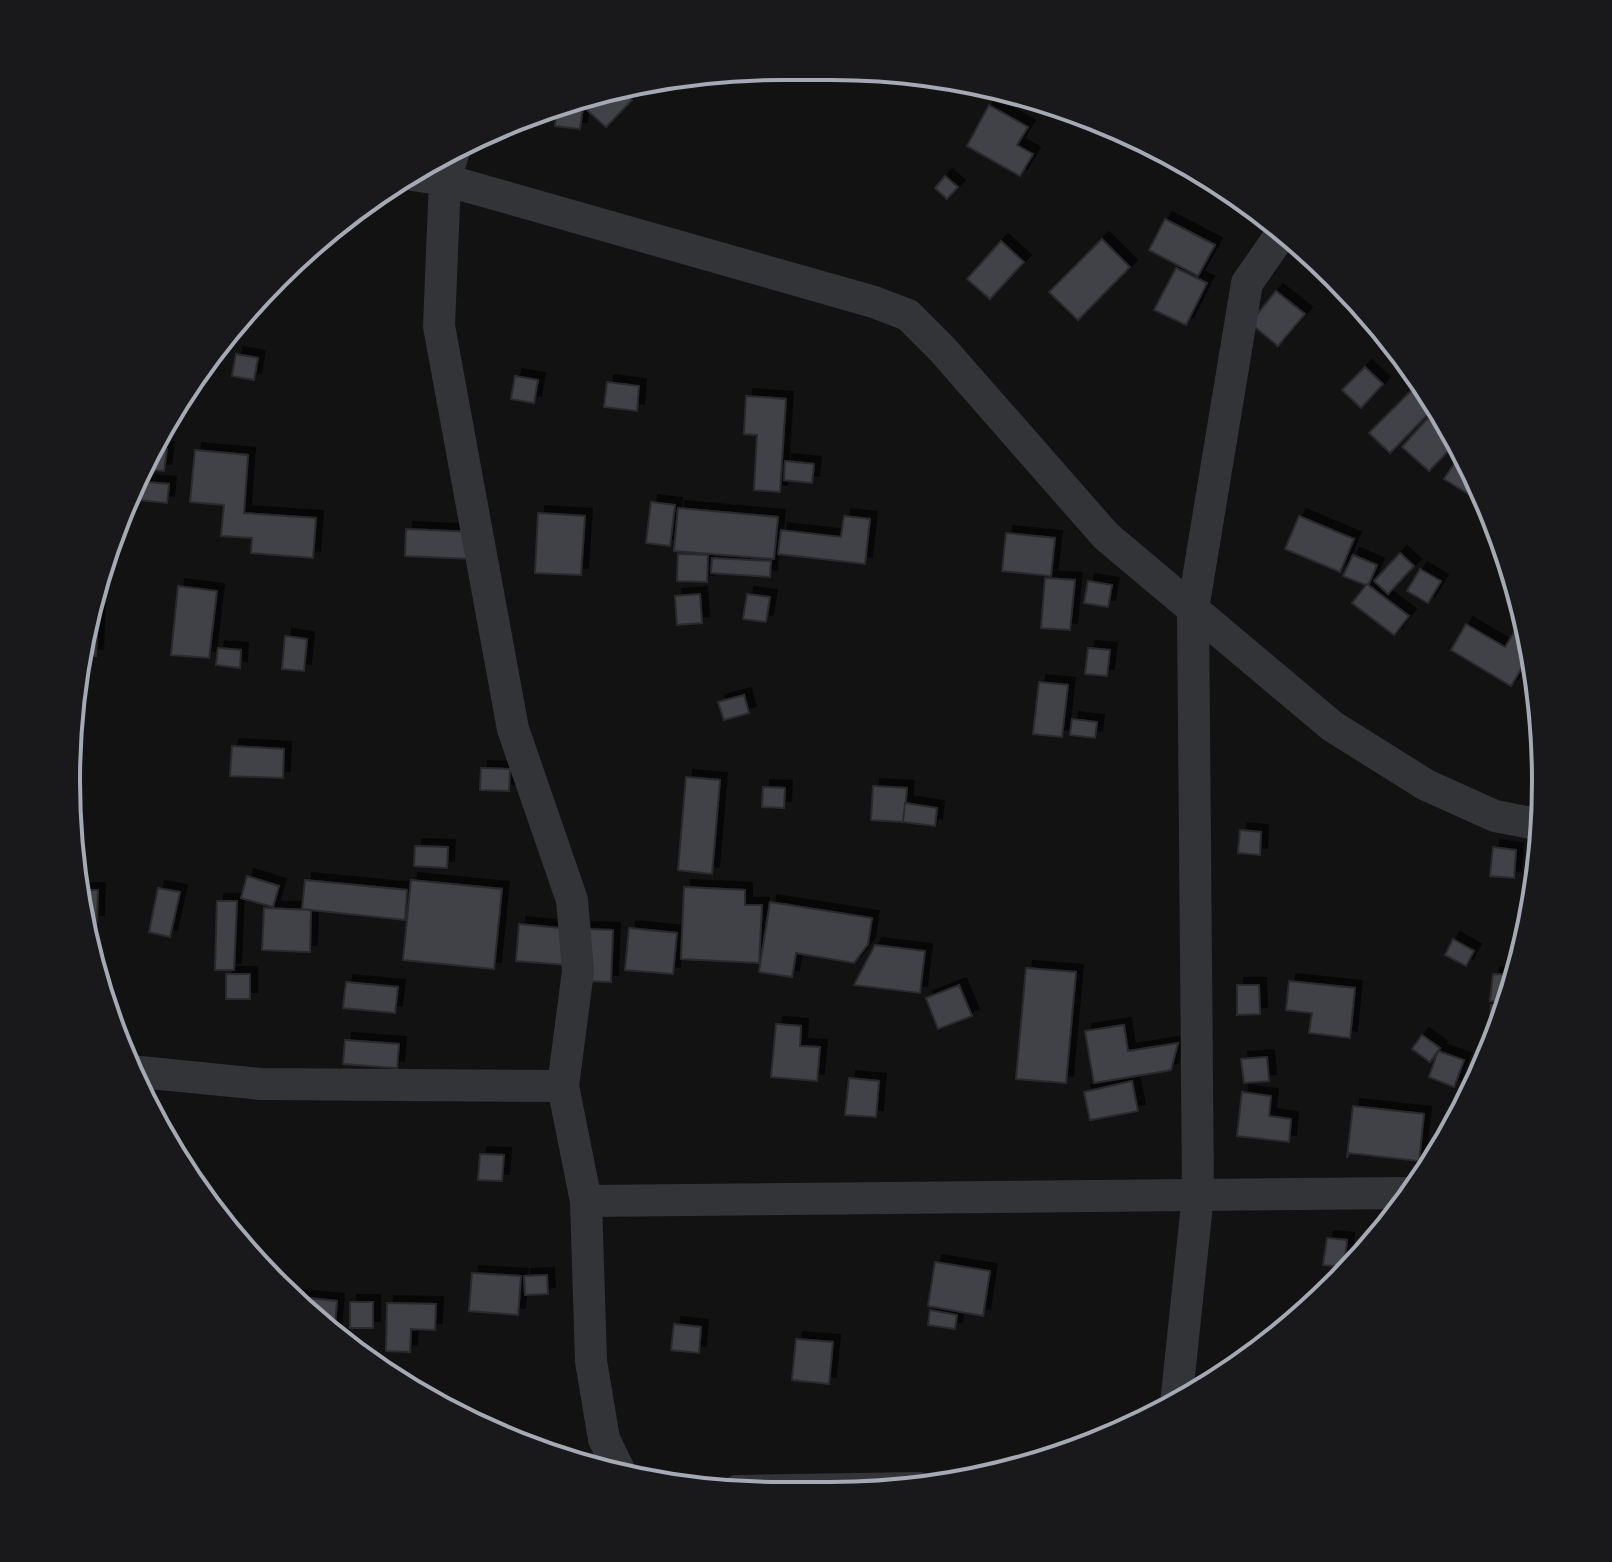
<svg xmlns="http://www.w3.org/2000/svg" width="1612" height="1562" viewBox="0 0 1612 1562" font-family="'PT Sans',sans-serif">
<style>
.building{fill:#414246;stroke:#2c2c2f;stroke-width:2;filter:url(#shadow)}
.lines{fill:none;stroke-linecap:round;stroke-linejoin:round}
.minor{stroke:#333438;stroke-width:32}
.rim{fill:none;stroke:#a4a9b3;stroke-width:4}
</style>
<defs>
<filter id="shadow"><feDropShadow dx="7" dy="-7" stdDeviation="0" flood-color="#0009"/></filter>
</defs>
<rect width="100%" height="100%" fill="#121213"/>
<g class="building">
<polygon points="617,87 632,100 606,127 587,110 606,91"/>
<polygon points="557,105 583,108 580,129 555,126"/>
<polygon points="989,105 1028,127 1017,145 1033,154 1020,176 967,146"/>
<polygon points="945,176 958,187 947,199 935,188"/>
<polygon points="1165,219 1215,245 1198,276 1149,250"/>
<polygon points="1102,239 1130,267 1078,320 1049,292"/>
<polygon points="1001,241 1024,262 990,299 967,279"/>
<polygon points="1176,268 1207,283 1186,325 1154,310"/>
<polygon points="1276,291 1305,314 1278,346 1250,323"/>
<polygon points="236,354 258,358 254,380 232,376"/>
<polygon points="1365,367 1383,384 1361,408 1342,390"/>
<polygon points="515,376 538,380 534,403 511,399"/>
<polygon points="607,382 639,386 637,411 604,407"/>
<polygon points="1414,388 1434,408 1390,453 1369,433"/>
<polygon points="746,396 786,399 780,492 754,490 757,435 744,434"/>
<polygon points="1428,418 1456,443 1429,471 1402,447"/>
<polygon points="151,448 167,449 164,471 141,469"/>
<polygon points="195,450 248,455 244,513 316,518 313,558 251,553 252,538 221,536 224,505 190,502"/>
<polygon points="1457,459 1474,469 1483,492 1478,500 1444,479"/>
<polygon points="785,461 814,464 812,483 784,480"/>
<polygon points="136,481 169,484 167,503 128,499"/>
<polygon points="651,502 675,505 670,546 646,543"/>
<polygon points="678,508 778,517 774,559 674,551"/>
<polygon points="538,513 585,516 581,575 535,573"/>
<polygon points="844,516 870,519 865,564 778,554 781,530 841,537"/>
<polygon points="1299,516 1354,539 1340,572 1285,549"/>
<polygon points="406,529 473,532 472,559 405,556"/>
<polygon points="1006,533 1055,538 1051,576 1002,571"/>
<polygon points="1400,553 1414,566 1388,594 1374,581"/>
<polygon points="678,554 708,555 707,582 677,581"/>
<polygon points="1353,555 1377,565 1368,586 1343,576"/>
<polygon points="712,558 771,561 770,577 711,573"/>
<polygon points="100,569 96,656 80,655"/>
<polygon points="1420,569 1441,581 1428,603 1407,591"/>
<polygon points="1045,578 1075,580 1070,630 1041,628"/>
<polygon points="1088,581 1112,585 1108,607 1084,603"/>
<polygon points="1367,584 1409,616 1394,635 1352,603"/>
<polygon points="178,586 217,591 209,658 171,655"/>
<polygon points="700,594 702,623 677,625 675,596"/>
<polygon points="747,594 770,597 766,622 743,619"/>
<polygon points="1525,614 1531,652 1511,686 1451,650 1466,624 1505,647"/>
<polygon points="285,636 307,639 304,671 282,669"/>
<polygon points="218,648 241,650 240,668 216,665"/>
<polygon points="1088,648 1110,650 1107,676 1085,674"/>
<polygon points="1039,682 1068,685 1062,737 1033,734"/>
<polygon points="744,695 749,713 724,720 718,702"/>
<polygon points="1072,719 1097,722 1095,738 1070,735"/>
<polygon points="232,746 284,749 283,778 230,776"/>
<polygon points="481,768 510,769 509,791 480,790"/>
<polygon points="686,777 720,780 712,874 678,870"/>
<polygon points="873,786 907,788 904,822 871,820"/>
<polygon points="763,787 785,788 784,808 762,807"/>
<polygon points="905,803 937,808 935,826 903,822"/>
<polygon points="1240,830 1261,832 1260,855 1238,853"/>
<polygon points="415,846 448,847 447,868 414,866"/>
<polygon points="1493,847 1516,850 1514,878 1490,876"/>
<polygon points="247,876 279,886 273,907 241,898"/>
<polygon points="305,880 407,890 405,920 302,909"/>
<polygon points="411,880 502,889 494,969 403,960"/>
<polygon points="684,887 745,890 745,905 762,905 759,963 681,959"/>
<polygon points="158,888 180,892 170,937 149,932"/>
<polygon points="78,890 98,890 97,922 83,922"/>
<polygon points="217,901 237,901 234,970 215,970"/>
<polygon points="770,902 872,918 868,944 854,963 796,953 792,977 759,972"/>
<polygon points="264,908 311,910 310,952 262,950"/>
<polygon points="519,924 570,929 567,965 516,961"/>
<polygon points="629,928 677,933 673,974 625,970"/>
<polygon points="585,929 613,930 611,982 583,981"/>
<polygon points="1453,939 1474,951 1466,966 1445,955"/>
<polygon points="875,945 925,951 920,993 854,985"/>
<polygon points="1026,968 1076,972 1066,1083 1016,1079"/>
<rect x="226" y="974" width="24" height="25"/>
<polygon points="1493,974 1516,975 1510,1002 1490,1001"/>
<polygon points="1289,981 1355,988 1350,1038 1309,1033 1312,1013 1286,1010"/>
<polygon points="346,982 398,987 395,1013 343,1008"/>
<polygon points="959,985 972,1016 938,1029 926,998"/>
<polygon points="1237,985 1259,985 1260,1014 1237,1015"/>
<polygon points="1491,1005 1509,1006 1490,1051 1489,1051"/>
<polygon points="776,1024 801,1026 800,1046 820,1047 817,1081 771,1077"/>
<polygon points="1124,1025 1128,1051 1178,1043 1171,1070 1094,1083 1085,1031"/>
<polygon points="1422,1035 1440,1048 1430,1062 1412,1049"/>
<polygon points="345,1040 399,1044 397,1068 343,1064"/>
<polygon points="1438,1051 1464,1060 1454,1087 1429,1077"/>
<polygon points="1267,1057 1269,1081 1244,1083 1241,1059"/>
<polygon points="849,1078 879,1081 876,1117 845,1115"/>
<polygon points="1132,1081 1138,1111 1090,1120 1084,1092"/>
<polygon points="1242,1092 1271,1096 1269,1116 1291,1119 1289,1142 1237,1136"/>
<polygon points="1353,1106 1424,1114 1419,1161 1349,1153 1347,1158"/>
<polygon points="480,1154 504,1155 502,1181 478,1180"/>
<polygon points="1327,1238 1347,1240 1344,1267 1323,1265"/>
<polygon points="935,1262 990,1271 983,1316 928,1306"/>
<polygon points="472,1273 521,1276 518,1315 469,1311"/>
<polygon points="547,1275 548,1294 525,1295 524,1276"/>
<polygon points="289,1296 337,1301 334,1336 310,1319"/>
<rect x="350" y="1302" width="23" height="26"/>
<polygon points="387,1303 436,1304 435,1330 411,1329 410,1352 386,1351"/>
<polygon points="930,1310 957,1315 955,1329 928,1325"/>
<polygon points="674,1324 701,1327 699,1353 671,1350"/>
<polygon points="1271,1326 1286,1330 1267,1348"/>
<polygon points="796,1339 833,1342 829,1384 792,1380"/>
</g>
<g class="lines">
<g class="minor">
<polyline points="454,151 445,180 439,326 513,729 572,900 578,971 563,1086 586,1201 591,1361 604,1439 621,1474"/>
<polyline points="413,175 445,180 874,302 908,315 942,349 1106,536 1332,726 1426,785 1495,816 1541,825"/>
<polyline points="130,1071 261,1084 563,1086"/>
<polyline points="586,1201 1411,1193"/>
<polyline points="1176,1404 1198,1195 1193,609 1247,283 1284,230"/>
<polyline points="737,1491 919,1488"/>
</g>
</g>
<path d="M0 0H1612V1562H0ZM781 80H831A701 701 0 0 1 1532 781V781A701 701 0 0 1 831 1482H781A701 701 0 0 1 80 781V781A701 701 0 0 1 781 80Z" fill="#19191b" fill-rule="evenodd"/>
<path class="rim" d="M781 80H831A701 701 0 0 1 1532 781V781A701 701 0 0 1 831 1482H781A701 701 0 0 1 80 781V781A701 701 0 0 1 781 80Z"/>
</svg>
